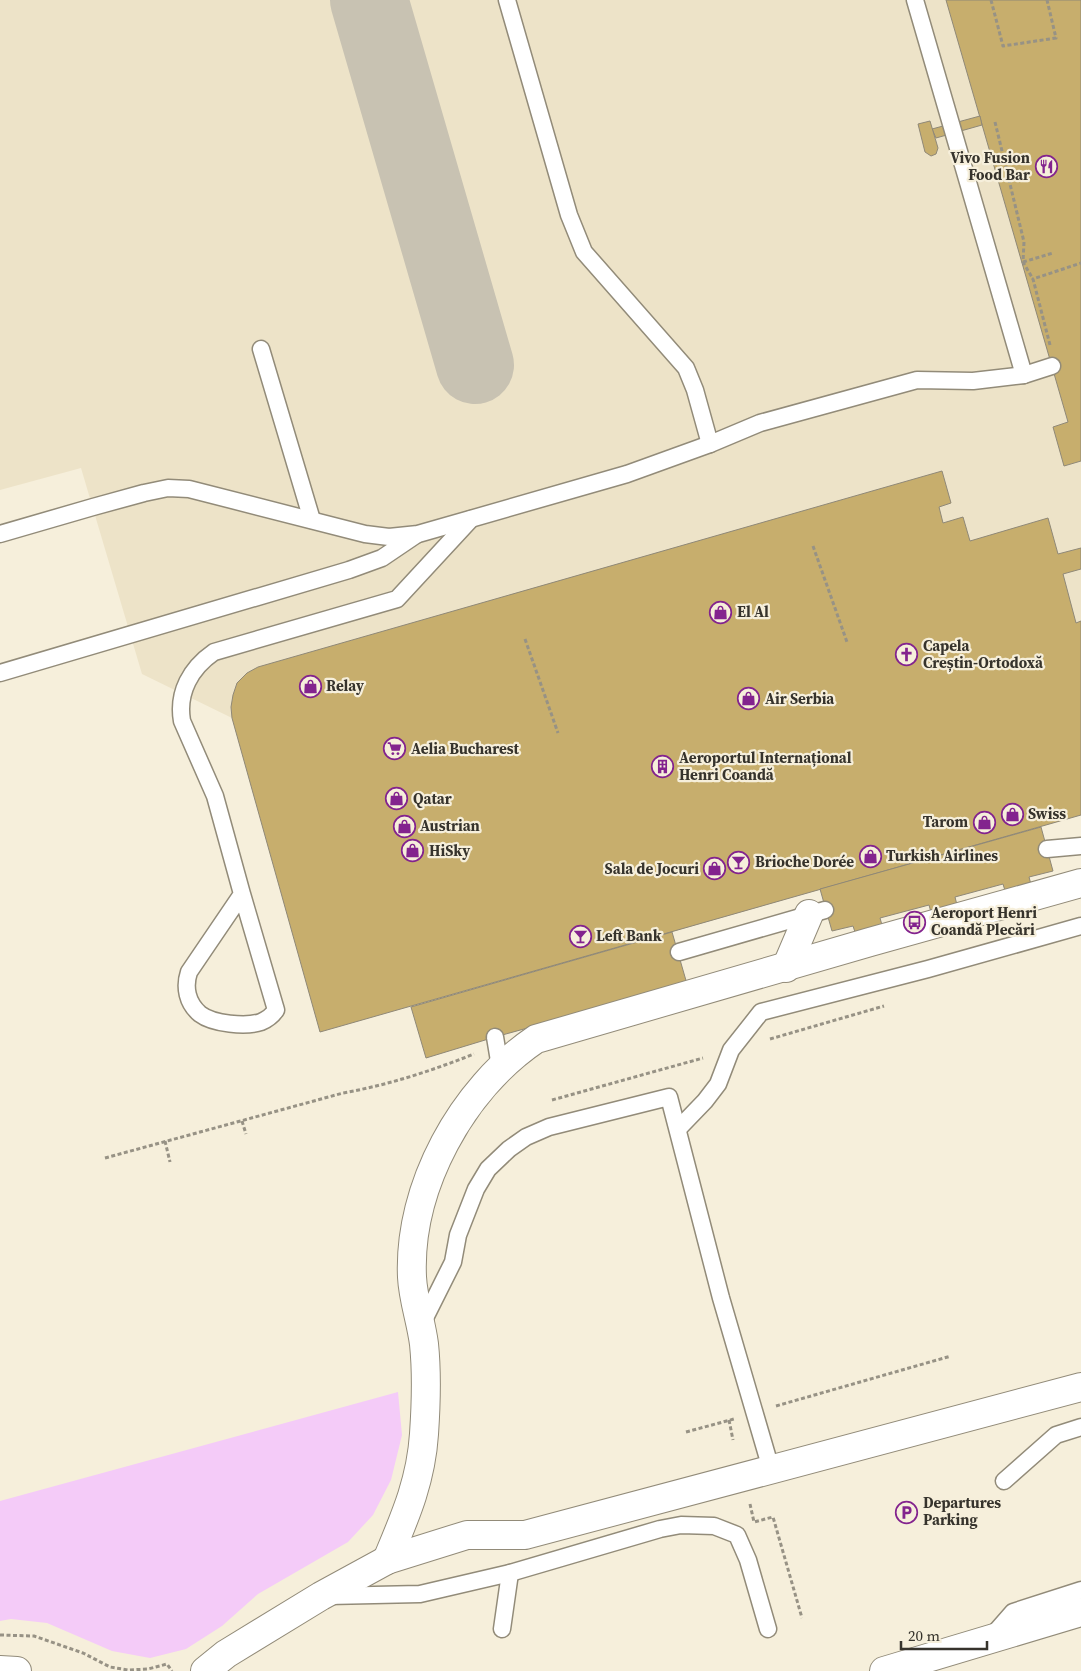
<svg xmlns="http://www.w3.org/2000/svg" width="1081" height="1671" viewBox="0 0 1081 1671" font-family="'Source Serif 4',serif">
<style>
.built{fill:#ede3c8}
.green{fill:#f4cbf8}
.lines{fill:none;stroke-linecap:round;stroke-linejoin:round}
.taxiway{stroke:#c8c2b2;stroke-width:78}
.building{fill:#c7ae6d;stroke:#8f8877}
.service-casing{stroke:#928b79;stroke-width:19}
.tertiary-casing{stroke:#928b79;stroke-width:30}
.path{stroke:#979285;stroke-width:3;stroke-dasharray:4 2.5;stroke-linecap:butt}
.service{stroke:#fff;stroke-width:16}
.tertiary{stroke:#fff;stroke-width:28}
.labels{text-anchor:middle;stroke-width:4.5;stroke-linejoin:round;paint-order:stroke}
.poi-label{font-size:15px;font-weight:bold;fill:#36332c;stroke:#f6efdb;text-anchor:start}
</style>
<rect width="100%" height="100%" fill="#f6efdb"/>
<polygon class="built" points="0,0 1081,0 1081,815 320,1032 232,718 142,674 81,468 0,490"/>
<polygon class="green" points="398,1392 402,1435 391,1480 373,1515 348,1542 258,1594 222,1626 186,1649 150,1658 112,1651 47,1623 11,1619 0,1621 0,1501"/>
<g class="lines">
<polyline class="taxiway" points="369,0 475,365"/>
</g>
<g class="building">
<polygon points="946,0 1081,0 1081,461 1064,466 1053,427 1068,422"/>
<polygon points="980,116 982,125 936,138 932,129"/>
<polygon points="930,121 938,148 936,154 931,156 925,152 918,124"/>
<polygon points="942,471 951,503 939,507 943,523 963,517 970,541 1048,518 1058,554 1081,548 1081,569 1063,574 1076,623 1081,621 1081,815 320,1032 232,718 231,707 233,695 237,683 247,673 258,667"/>
<polygon points="1041,827 1053,871 1029,877 1032,888 1006,894 1003,884 955,897 958,909 932,916 929,905 880,918 884,932 857,938 853,926 832,931 820,889"/>
<polygon points="672,932 687,984 495,1037 426,1058 411,1007"/>
</g>
<g class="lines">
<defs>
<g id="service">
<polyline points="507,0 569,215 584,252 686,368 695,390 710,444"/>
<polyline points="915,0 1024,375"/>
<polyline points="261,349 312,520"/>
<polyline points="0,534 93,507 144,493 168,488 189,489 365,534 389,537 418,534 627,474 710,444 760,423 917,380 973,381 1024,375 1052,366"/>
<polyline points="0,673 349,570 382,558 416,535"/>
<polyline points="1047,849 1081,846"/>
<path d="M242,894L276,1010C272,1016 268,1019 261,1022C246,1027 213,1024 200,1014C187,1003 184,987 189,972L242,894L215,796L182,721C177,692 191,668 214,652L397,599L471,519"/>
<polyline points="679,952 825,910"/>
<polyline points="495,1037 500,1067"/>
<polyline points="678,1129 705,1101 718,1084 731,1050 761,1012 928,969 1081,926"/>
<polyline points="421,1326 453,1262 458,1235 476,1189 488,1169 509,1149 526,1137 549,1127 669,1097 721,1298 771,1469"/>
<polyline points="1004,1481 1056,1435 1081,1427"/>
<polyline points="328,1596 420,1594 510,1573 660,1529 681,1525 714,1526 737,1535 748,1560 768,1629"/>
<polyline points="502,1629 510,1573"/>
<polyline points="992,1636 1013,1612 1081,1590"/>
</g>
<g id="tertiary">
<polyline points="786,968 809,914"/>
<path d="M387,1560C405,1517 421,1481 424,1434C426,1405 427,1373 424,1344C421,1321 413,1299 412,1277C408,1187 462,1089 536,1039L870,942L1081,883"/>
<polyline points="0,1670 17,1671"/>
<polyline points="205,1671 226,1654 321,1596 387,1560 467,1535 525,1535 1081,1387"/>
<polyline points="884,1671 1081,1612"/>
</g>
</defs>
<use href="#service" class="service-casing"/>
<use href="#tertiary" class="tertiary-casing"/>
<g class="path">
<polyline points="991,0 1003,46 1056,38 1047,0"/>
<polyline points="995,122 1024,242 1023,262 1033,279"/>
<polyline points="1023,262 1053,253"/>
<polyline points="1050,345 1033,279 1081,263"/>
<polyline points="813,546 847,642"/>
<polyline points="525,639 558,733"/>
<polyline points="770,1039 884,1006"/>
<polyline points="552,1100 703,1058"/>
<polyline points="242,1121 246,1134"/>
<polyline points="165,1141 170,1162"/>
<path d="M105,1158L343,1093C388,1085 431,1071 474,1054"/>
<polyline points="776,1406 951,1356"/>
<polyline points="729,1420 733,1440"/>
<polyline points="686,1432 734,1419"/>
<polyline points="750,1504 754,1522 773,1517 802,1618"/>
<polyline points="0,1635 34,1636 83,1653 110,1667 128,1670 148,1669 167,1664 172,1671"/>
</g>
<use href="#service" class="service"/>
<use href="#tertiary" class="tertiary"/>
</g>
<defs>
<symbol id="restaurant-ring" viewBox="-11 -11 22 22"><circle r="9.5" fill="#f6efdb" stroke="#83238e" stroke-width="1.5"/><path d="M-5-6h1v4h1v-4h1v4h1v-4h1v5L-1.5 .5V6h-2V.5L-5-1ZM5-6V6H3V1.5H1.5Q1.5-4 5-6Z" fill="#83238e"/></symbol>
<symbol id="shop-ring" viewBox="-11 -11 22 22"><circle r="9.5" fill="#f6efdb" stroke="#83238e" stroke-width="1.5"/><path d="M-5-2.5h2.3a2.7 3.5 0 0 1 5.4 0H5L5.5 6h-11ZM-1.5-2.5h3a1.5 2.3 0 0 0-3 0Z" fill="#83238e"/></symbol>
<symbol id="church-ring" viewBox="-11 -11 22 22"><circle r="9.5" fill="#f6efdb" stroke="#83238e" stroke-width="1.5"/><path d="M-1.2-6h2.4v3.5h3.3v2.4h-3.3V6h-2.4V-.1h-3.3v-2.4h3.3Z" fill="#83238e"/></symbol>
<symbol id="supermarket-ring" viewBox="-11 -11 22 22"><circle r="9.5" fill="#f6efdb" stroke="#83238e" stroke-width="1.5"/><path d="M-6-5.5h2.5l.6 2H6L4.5 2H-2.5L-4.4-4H-6ZM-1.5 3.2a1.3 1.3 0 1 0 .1 0ZM3 3.2a1.3 1.3 0 1 0 .1 0Z" fill="#83238e"/></symbol>
<symbol id="building-ring" viewBox="-11 -11 22 22"><circle r="9.5" fill="#f6efdb" stroke="#83238e" stroke-width="1.5"/><path d="M-4-6H4V6H1V3H-1V6H-4ZM-2.5-4.3h1.7v1.8h-1.7ZM.8-4.3h1.7v1.8H.8ZM-2.5-1h1.7V.8h-1.7ZM.8-1h1.7V.8H.8Z" fill="#83238e"/></symbol>
<symbol id="bar-ring" viewBox="-11 -11 22 22"><circle r="9.5" fill="#f6efdb" stroke="#83238e" stroke-width="1.5"/><path d="M-6-5H6L.8 .8V4.5H3.5V6h-7V4.5H-.8V.8Z" fill="#83238e"/></symbol>
<symbol id="bus-ring" viewBox="-11 -11 22 22"><circle r="9.5" fill="#f6efdb" stroke="#83238e" stroke-width="1.5"/><path d="M-5-6H5V4H4V6H2V4H-2V6H-4V4H-5ZM-3.5-4V0h7V-4ZM-3.5 1.2v1.5H-2V1.2ZM2 1.2v1.5H3.5V1.2Z" fill="#83238e"/></symbol>
<symbol id="parking-ring" viewBox="-11 -11 22 22"><circle r="9.5" fill="#f6efdb" stroke="#83238e" stroke-width="1.5"/><path d="M-3.5-5.5H1a3.5 3.5 0 0 1 0 7H-1V5.5H-3.5ZM-1-3.4V-.6H.8a1.4 1.4 0 0 0 0-2.8Z" fill="#83238e"/></symbol>
</defs>
<g fill-rule="evenodd">
<use href="#restaurant-ring" x="1034" y="154" width="25" height="25"/>
<use href="#shop-ring" x="708" y="600" width="25" height="25"/>
<use href="#church-ring" x="894" y="642" width="25" height="25"/>
<use href="#shop-ring" x="298" y="674" width="25" height="25"/>
<use href="#shop-ring" x="736" y="686" width="25" height="25"/>
<use href="#supermarket-ring" x="382" y="736" width="25" height="25"/>
<use href="#building-ring" x="650" y="754" width="25" height="25"/>
<use href="#shop-ring" x="384" y="786" width="25" height="25"/>
<use href="#shop-ring" x="1000" y="802" width="25" height="25"/>
<use href="#shop-ring" x="972" y="810" width="25" height="25"/>
<use href="#shop-ring" x="392" y="814" width="25" height="25"/>
<use href="#shop-ring" x="400" y="838" width="25" height="25"/>
<use href="#shop-ring" x="858" y="844" width="25" height="25"/>
<use href="#bar-ring" x="726" y="850" width="25" height="25"/>
<use href="#shop-ring" x="702" y="856" width="25" height="25"/>
<use href="#bus-ring" x="902" y="910" width="25" height="25"/>
<use href="#bar-ring" x="568" y="924" width="25" height="25"/>
<use href="#parking-ring" x="894" y="1500" width="25" height="25"/>
</g>
<g class="labels">
<g class="poi-label">
<text x="1030" y="163" text-anchor="end">Vivo Fusion<tspan x="1030" dy="17">Food Bar</tspan></text>
<text x="737" y="617">El Al</text>
<text x="923" y="651">Capela<tspan x="923" dy="17">Creștin-Ortodoxă</tspan></text>
<text x="326" y="691">Relay</text>
<text x="765" y="704">Air Serbia</text>
<text x="411" y="754">Aelia Bucharest</text>
<text x="679" y="763">Aeroportul Internațional<tspan x="679" dy="17">Henri Coandă</tspan></text>
<text x="413" y="804">Qatar</text>
<text x="1028" y="819">Swiss</text>
<text x="968" y="827" text-anchor="end">Tarom</text>
<text x="420" y="831">Austrian</text>
<text x="429" y="856">HiSky</text>
<text x="886" y="861">Turkish Airlines</text>
<text x="755" y="867">Brioche Dorée</text>
<text x="699" y="874" text-anchor="end">Sala de Jocuri</text>
<text x="931" y="918">Aeroport Henri<tspan x="931" dy="17">Coandă Plecări</tspan></text>
<text x="596" y="941">Left Bank</text>
<text x="923" y="1508">Departures<tspan x="923" dy="17">Parking</tspan></text>
</g>
</g>
<path d="M901 1641v8h86v-8" fill="none" stroke="#36332c" stroke-width="2.5"/>
<text x="908" y="1641" font-size="15" fill="#36332c" stroke="#f6efdb" stroke-width="4" paint-order="stroke">20 m</text>
</svg>
